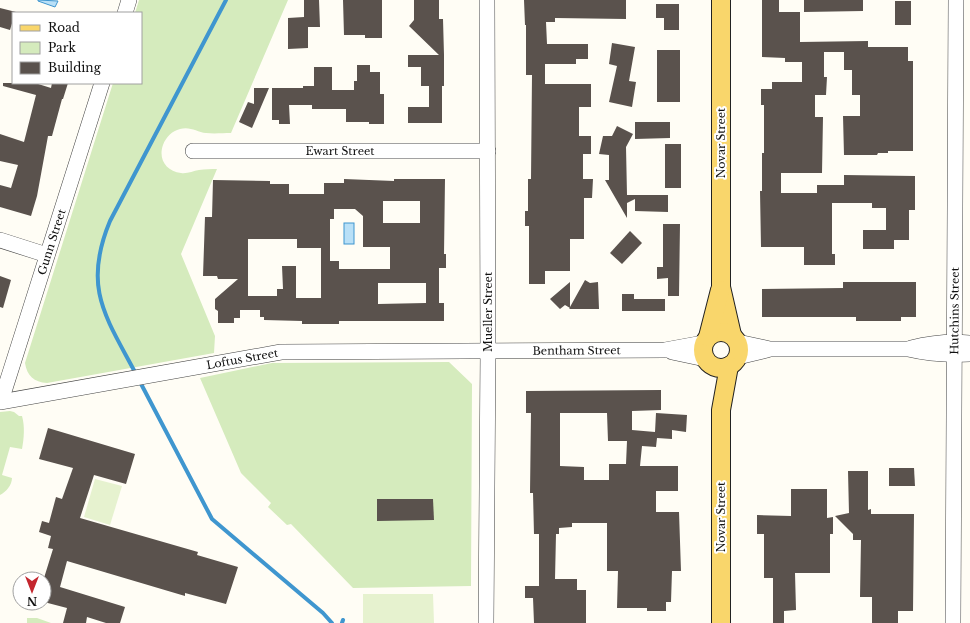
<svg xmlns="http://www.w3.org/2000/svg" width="970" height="623" viewBox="0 0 970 623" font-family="'Libre Baskerville',serif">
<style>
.green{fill:#d5ebbd}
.pitch{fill:#e6f2cf}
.water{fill:#b9e0f7;stroke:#3f96cf}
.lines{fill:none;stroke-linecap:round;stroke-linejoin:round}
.stream{stroke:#3f96cf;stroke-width:4}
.building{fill:#5a524d;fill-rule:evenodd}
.minor-casing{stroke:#444;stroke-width:16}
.major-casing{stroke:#222;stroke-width:20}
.minor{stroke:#fff;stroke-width:15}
.major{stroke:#f9d66b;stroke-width:18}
.labels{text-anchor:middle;stroke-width:4;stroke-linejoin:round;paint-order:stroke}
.street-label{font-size:11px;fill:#111;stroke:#fff}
</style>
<rect width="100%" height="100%" fill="#fffdf5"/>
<g class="green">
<path d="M139,0H288L231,133C223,133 214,134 206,133C197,132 190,126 180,129C172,131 166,137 163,145C158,159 166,171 181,173C187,174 193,171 199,170C205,169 211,169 217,169L181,254L215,336L214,353L47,383C34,382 27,376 25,363L113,83H141V13H135Z"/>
<polygon points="449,362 472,384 471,586 353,588 291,524 287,525 268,507 271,503 241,473 200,378 272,363"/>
<path d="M10,411L14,412L19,416H22C25,426 24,439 22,449L10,447L2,475L12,478C12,485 6,492 0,495V412Z"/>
<polygon points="27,618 37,618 51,623 27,623"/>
</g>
<g class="pitch">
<polygon points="95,479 122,486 110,525 84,517"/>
<polygon points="363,594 433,594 434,623 363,623"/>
</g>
<g class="water">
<polygon points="38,0 58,1 55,7 38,1"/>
<rect x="344" y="223" width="10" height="21"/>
</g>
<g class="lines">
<g class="stream">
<path d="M136,374C106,317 82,288 110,221L226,0"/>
<polyline points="139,380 212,519 323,613 332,623"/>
<polyline points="342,623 343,620"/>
</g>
</g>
<g class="building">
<polygon points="304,0 319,0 320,27 308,27 308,48 288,49 288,18 304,17"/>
<polygon points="343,0 382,0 382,38 365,38 365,35 344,35"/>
<polygon points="414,0 439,0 439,19 443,19 444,55 444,86 442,86 442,123 408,123 408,107 429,107 429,86 421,86 421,67 408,67 408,55 439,55 409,26 414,20"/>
<polygon points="524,0 626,0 626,19 555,18 555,22 546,22 547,44 588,44 588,59 576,59 576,64 545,64 545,84 591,84 591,107 579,107 579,136 591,136 591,154 583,154 583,179 593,179 592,198 584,198 584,239 570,239 570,271 545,271 545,284 529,284 529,226 525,226 525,211 528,211 528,179 531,179 532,75 526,75 526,25 525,25"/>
<polygon points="762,0 779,0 779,12 800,12 800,42 868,41 868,47 908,47 908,61 913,61 913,151 888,151 888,153 878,153 877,155 844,155 843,116 860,116 860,95 852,95 852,70 844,70 844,52 824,52 824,77 827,77 826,95 815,95 815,117 823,117 822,173 781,173 781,193 817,193 817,185 844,185 844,175 915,176 915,210 909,210 909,240 894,240 894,249 863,249 863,230 886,230 886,208 872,208 872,203 832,203 832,254 835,254 835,265 804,265 804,247 761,247 760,191 762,191 762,153 764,153 764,105 761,105 761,89 772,89 772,82 802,82 802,62 785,62 785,58 762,57"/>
<polygon points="804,0 863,0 863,11 804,12"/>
<rect x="895" y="1" width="16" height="24"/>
<polygon points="656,4 679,4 679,30 664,30 664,18 656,18"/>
<polygon points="0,8 16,12 13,13 13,20 10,30 0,27"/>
<polygon points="612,43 635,47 629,81 636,82 632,107 609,102 617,66 609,64"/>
<rect x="657" y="50" width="23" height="52"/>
<polygon points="357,65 370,65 370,72 380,72 380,94 384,94 384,124 369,124 369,122 346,122 346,109 312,109 312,105 289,105 290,124 279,124 279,120 272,120 272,88 303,88 303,86 314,86 314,67 332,67 332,90 354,90 354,81 357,81"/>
<polygon points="3,83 35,83 51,88 52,83 68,83 63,99 62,99 52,136 48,136 37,196 31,216 0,207 0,185 11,188 18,165 0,161 0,134 24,142 36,95 3,86"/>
<polygon points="254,88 269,88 252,128 239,122 248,102 254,104"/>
<polygon points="635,122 670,122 670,138 635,139"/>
<polygon points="617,126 633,134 626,147 627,195 668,195 668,212 635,211 635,199 627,203 627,218 605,180 609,180 609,155 599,154 603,136 612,136"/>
<rect x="665" y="144" width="16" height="44"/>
<path d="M344,179L394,181V179H445L444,254H446V268H439V303H444V321H339V324H302V321L264,320V317H260V310H240V318H234V323H218V311L215,309V299L238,279H218L217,276H203L205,217H212L213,180L270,181V184H289V194H324V183H344ZM383,201H420V223H383ZM334,209H355L363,216V247H390V269H339V261H330V219H334ZM248,239H297V248H321V298H296V266H282L283,289H277V296H248ZM378,283H426V303L378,304Z"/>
<polygon points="663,224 680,224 679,296 668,296 668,278 657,279 657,267 663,267"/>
<polygon points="630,231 642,243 622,264 610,253"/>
<polygon points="0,276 11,280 3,308 0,307"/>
<polygon points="585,280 590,283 598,282 599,309 569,309 570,308 565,305 560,309 550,299 570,282 570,307"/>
<polygon points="843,282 916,282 916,317 901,317 901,321 856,321 856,317 762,317 762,289 843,288"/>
<polygon points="622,294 634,294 634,299 665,299 665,311 622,311"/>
<path d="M661,390V410L632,411V430L655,432L656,413L687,415L686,432L672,430V439L657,438L656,447L642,446L640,466H678V491H656V512H679L681,571H672L671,602H666V611H647V608H617L618,571H607V523H572V527L559,528V534H556L555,579H577V590H586V623H534L533,598H525V586H539V534H534L533,493H530L531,413H526V391ZM560,413H607L608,441H627L626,464H609V480H584V467L560,466Z"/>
<polygon points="48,428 135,454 126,484 94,475 80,518 198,552 197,555 238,567 226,604 185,593 185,596 67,561 60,587 125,607 120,623 106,623 87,617 86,623 63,623 67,608 44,602 44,578 53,549 48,548 51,536 39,532 42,521 49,523 56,497 62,499 73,468 39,459"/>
<polygon points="889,468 914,468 915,486 889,486"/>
<polygon points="848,471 868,471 868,510 871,509 871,514 914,514 913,611 898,611 898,623 872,623 872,597 860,597 861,540 853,540 853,534 835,516 849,513"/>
<polygon points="791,489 827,489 827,518 833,517 833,534 830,534 830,573 795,573 796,610 784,611 784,623 773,623 773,578 764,578 764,534 757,534 757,515 791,516"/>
<polygon points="377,499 433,499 434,520 377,521"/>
</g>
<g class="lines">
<defs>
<g id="minor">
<polyline points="125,13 129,0"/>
<path id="s1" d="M193,151H488"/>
<polyline points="0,240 47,255"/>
<path d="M738,342L770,349H908C929,354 949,355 970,354"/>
<path d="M911,348C931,343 950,341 970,343"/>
<polyline points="672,352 705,359"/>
<polyline points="738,357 767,350"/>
<path id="s2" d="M1,401L102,83"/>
<path id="s3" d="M0,402L281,352L665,350L703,343"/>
<polyline points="486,623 488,351 487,0"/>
<path id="s4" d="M953,623L956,0"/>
</g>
<g id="major">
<polyline points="721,0 721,287 732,335"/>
<circle cx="721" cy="350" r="18"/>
<polyline points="708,337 720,290"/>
<polyline points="721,623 721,410 729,366"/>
</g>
</defs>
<use href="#minor" class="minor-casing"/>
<use href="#major" class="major-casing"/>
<use href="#minor" class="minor"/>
<use href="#major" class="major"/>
</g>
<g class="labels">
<g class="street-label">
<text transform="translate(721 143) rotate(-90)" y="4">Novar Street</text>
<text dy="4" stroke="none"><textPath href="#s1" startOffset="147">Ewart Street</textPath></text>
<text dy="4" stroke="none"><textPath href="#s2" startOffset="167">Gunn Street</textPath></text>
<text transform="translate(488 312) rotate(-90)" y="4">Mueller Street</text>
<text dy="4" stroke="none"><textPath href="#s4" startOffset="312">Hutchins Street</textPath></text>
<text dy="4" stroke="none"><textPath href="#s3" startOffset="581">Bentham Street</textPath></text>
<text dy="4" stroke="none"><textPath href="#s3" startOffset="246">Loftus Street</textPath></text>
<text transform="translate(721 517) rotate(-90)" y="4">Novar Street</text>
</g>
</g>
<rect x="12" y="12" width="130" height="72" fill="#ffffff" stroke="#a0a0a0"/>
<rect x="20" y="25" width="20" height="6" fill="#f9d66b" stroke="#a0a0a0"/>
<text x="48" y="32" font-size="12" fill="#111111">Road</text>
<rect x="20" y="42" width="20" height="12" fill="#d5ebbd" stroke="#a0a0a0"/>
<text x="48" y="52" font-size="12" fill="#111111">Park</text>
<rect x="20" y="62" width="20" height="12" fill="#5a524d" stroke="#a0a0a0"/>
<text x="48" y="72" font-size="12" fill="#111111">Building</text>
<g transform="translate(32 591) rotate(180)"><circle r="19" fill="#ffffff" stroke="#a0a0a0"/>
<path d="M0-3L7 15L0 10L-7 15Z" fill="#c4262e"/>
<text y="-6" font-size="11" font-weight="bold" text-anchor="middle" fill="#111111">N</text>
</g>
</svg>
